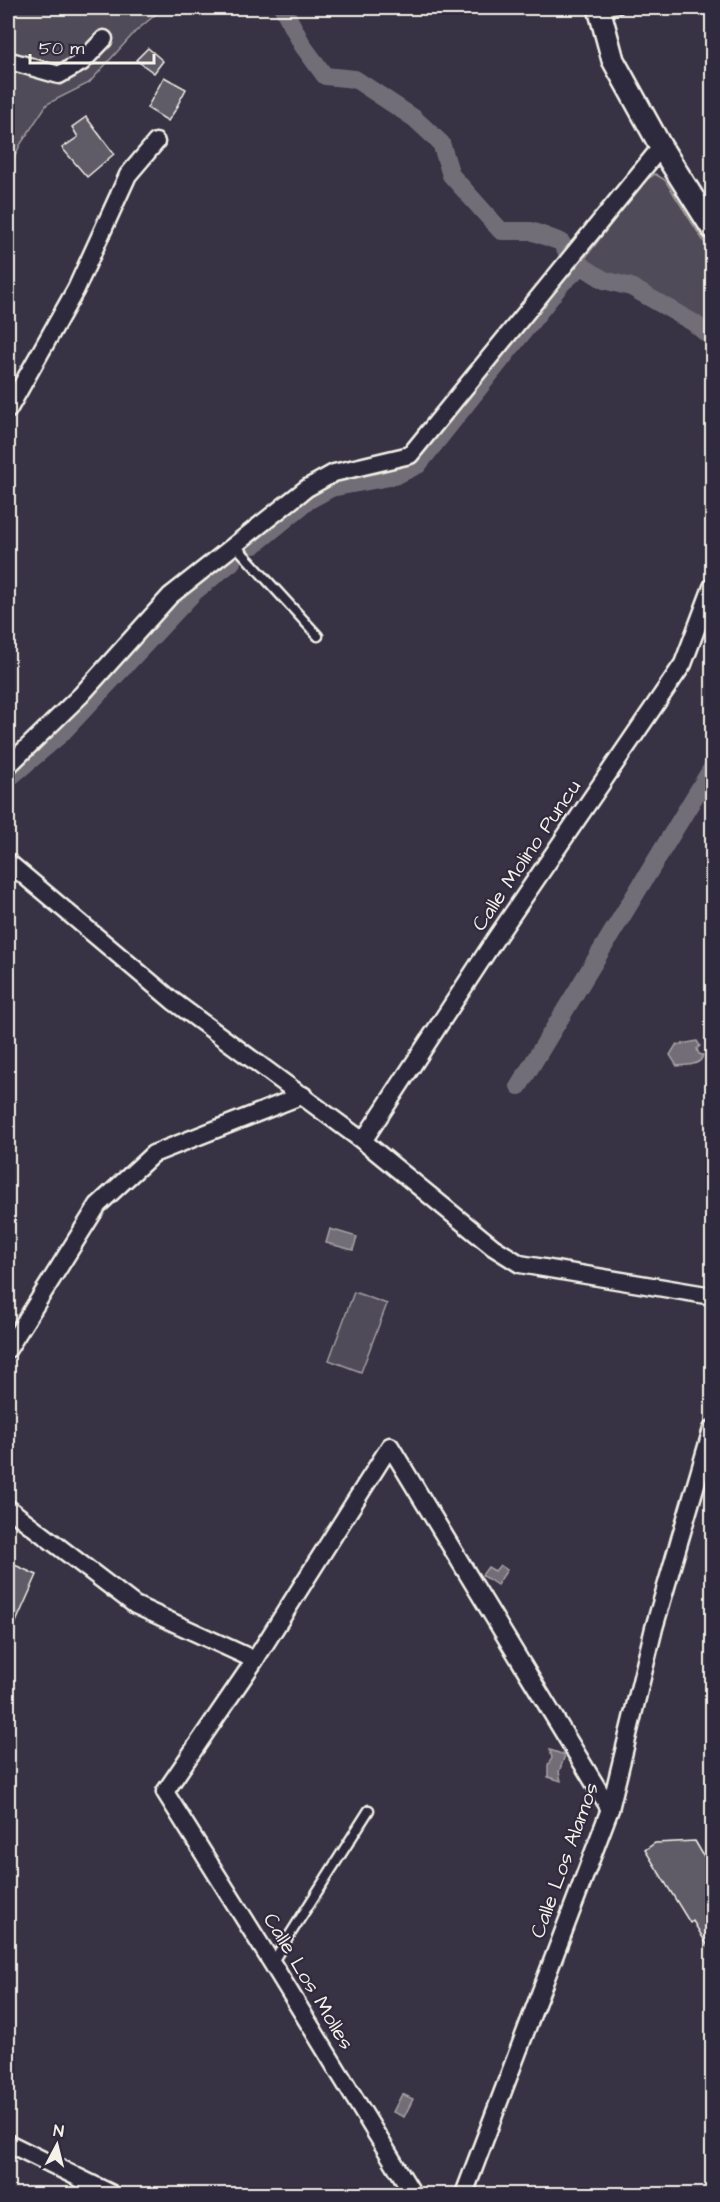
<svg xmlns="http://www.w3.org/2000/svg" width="720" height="2202" viewBox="0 0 720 2202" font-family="'Architects Daughter',sans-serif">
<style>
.green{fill:#504b59;stroke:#a29ea0;stroke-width:1.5}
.water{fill:#726e77;stroke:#a6a2a4;stroke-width:1.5}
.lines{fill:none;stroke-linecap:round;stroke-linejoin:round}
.canal{stroke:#726e77;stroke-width:18}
.building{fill:#5f5c67;stroke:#f4f1e8;stroke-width:1.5}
.service-casing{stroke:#f4f1e8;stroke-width:13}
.minor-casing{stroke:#f4f1e8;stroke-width:21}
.tertiary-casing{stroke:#f4f1e8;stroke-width:26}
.service{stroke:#2f2a3d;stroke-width:8}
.minor{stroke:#2f2a3d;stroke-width:16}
.tertiary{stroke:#2f2a3d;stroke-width:21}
.labels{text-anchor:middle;stroke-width:4.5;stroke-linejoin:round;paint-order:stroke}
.street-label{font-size:21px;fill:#f4f1e8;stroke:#2f2a3d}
</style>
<rect width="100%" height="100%" fill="#373244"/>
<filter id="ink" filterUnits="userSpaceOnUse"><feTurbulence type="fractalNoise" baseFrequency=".0167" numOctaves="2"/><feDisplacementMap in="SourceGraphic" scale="12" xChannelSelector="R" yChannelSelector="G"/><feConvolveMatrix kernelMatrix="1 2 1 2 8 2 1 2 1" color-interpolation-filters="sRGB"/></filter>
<g filter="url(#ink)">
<g class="green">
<polygon points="13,8 163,8 135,32 89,83 47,104 20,145 8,171 8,11"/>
<polygon points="655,174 665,180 712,254 712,330 695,317 635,281 603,272 585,258 644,181"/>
<polygon points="354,1292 387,1304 361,1372 329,1360"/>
</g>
<g class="water">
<path d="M697,1041L700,1046L697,1049L699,1054L703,1055C701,1066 686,1065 677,1066L670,1055L676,1045Z"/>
<polygon points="330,1229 357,1237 353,1250 326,1243"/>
<polygon points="500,1565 507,1570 497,1585 482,1575 488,1567 495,1571"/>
<polygon points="550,1750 565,1755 559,1772 561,1781 548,1777 548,1765 552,1758"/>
<polygon points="402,2094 413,2099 404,2117 393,2112"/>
</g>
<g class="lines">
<g class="canal">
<polyline points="283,8 303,46 325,76 355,79 414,118 441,143 451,175 501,231 531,231 561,242 568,254"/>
<polyline points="254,545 309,500 331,488 395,476 418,465 562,283 582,266 604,280 631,287 694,323 712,338"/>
<polyline points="8,779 60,735 194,592 232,562"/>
<polyline points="519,1086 712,768"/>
</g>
</g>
<g class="building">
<polygon points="148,48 163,61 154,73 136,60"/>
<polygon points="164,77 186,89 177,106 178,106 168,121 147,108"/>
<polygon points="86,117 114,154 87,177 62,148 78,137 72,127"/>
<polygon points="8,1562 37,1575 8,1640"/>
<polygon points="695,1841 712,1870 712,1953 693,1921 690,1923 645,1850 655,1843"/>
</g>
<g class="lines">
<defs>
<g id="service">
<polyline points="602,10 619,8"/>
<polyline points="235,545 318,636"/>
<polyline points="272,1963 369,1810"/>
</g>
<g id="minor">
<polyline points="8,66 14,62 59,75 82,62 104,39"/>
<polyline points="8,410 76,289 128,175 156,142"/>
<polyline points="8,766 81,695 170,596 307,488 334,473 410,455 661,147"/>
<polyline points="8,862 173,1001 363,1141 493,1247 520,1264 712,1296"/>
<polyline points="363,1141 494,941 683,664 712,587"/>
<polyline points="8,1349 98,1205 153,1154 303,1095"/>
<polyline points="8,1508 135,1605 255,1660"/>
<polyline points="8,2143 112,2194"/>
<polyline points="413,2194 272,1963 165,1792 255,1660 390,1446 610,1809"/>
<polyline points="464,2194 610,1809 654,1628 712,1429"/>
</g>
<polyline id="tertiary" points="599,8 613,60 661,147 712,228"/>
</defs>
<use href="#service" class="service-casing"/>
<use href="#minor" class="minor-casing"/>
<use href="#tertiary" class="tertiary-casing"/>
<use href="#service" class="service"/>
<use href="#minor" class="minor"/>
<use href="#tertiary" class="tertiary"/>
</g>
</g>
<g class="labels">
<g class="street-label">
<text transform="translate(526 855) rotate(-56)" y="7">Calle Molino Puncu</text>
<text transform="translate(564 1860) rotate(-70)" y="7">Calle Los Alamos</text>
<text transform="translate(309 1981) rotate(59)" y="7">Calle Los Molles</text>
</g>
</g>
<rect width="720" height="2202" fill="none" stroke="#2f2a3d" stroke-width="30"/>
<rect x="15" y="15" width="690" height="2172" fill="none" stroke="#f4f1e8" stroke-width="2" filter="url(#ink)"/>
<g transform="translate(57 2145) rotate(7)" stroke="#2f2a3d" stroke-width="4.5" paint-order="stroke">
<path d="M0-4.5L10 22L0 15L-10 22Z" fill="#f4f1e8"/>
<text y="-9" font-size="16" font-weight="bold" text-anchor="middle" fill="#f4f1e8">N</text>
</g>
<path d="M30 54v9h124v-9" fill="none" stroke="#f4f1e8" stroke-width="3"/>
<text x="39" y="54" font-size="18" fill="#f4f1e8" stroke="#2f2a3d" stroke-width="4.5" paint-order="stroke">50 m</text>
</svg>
